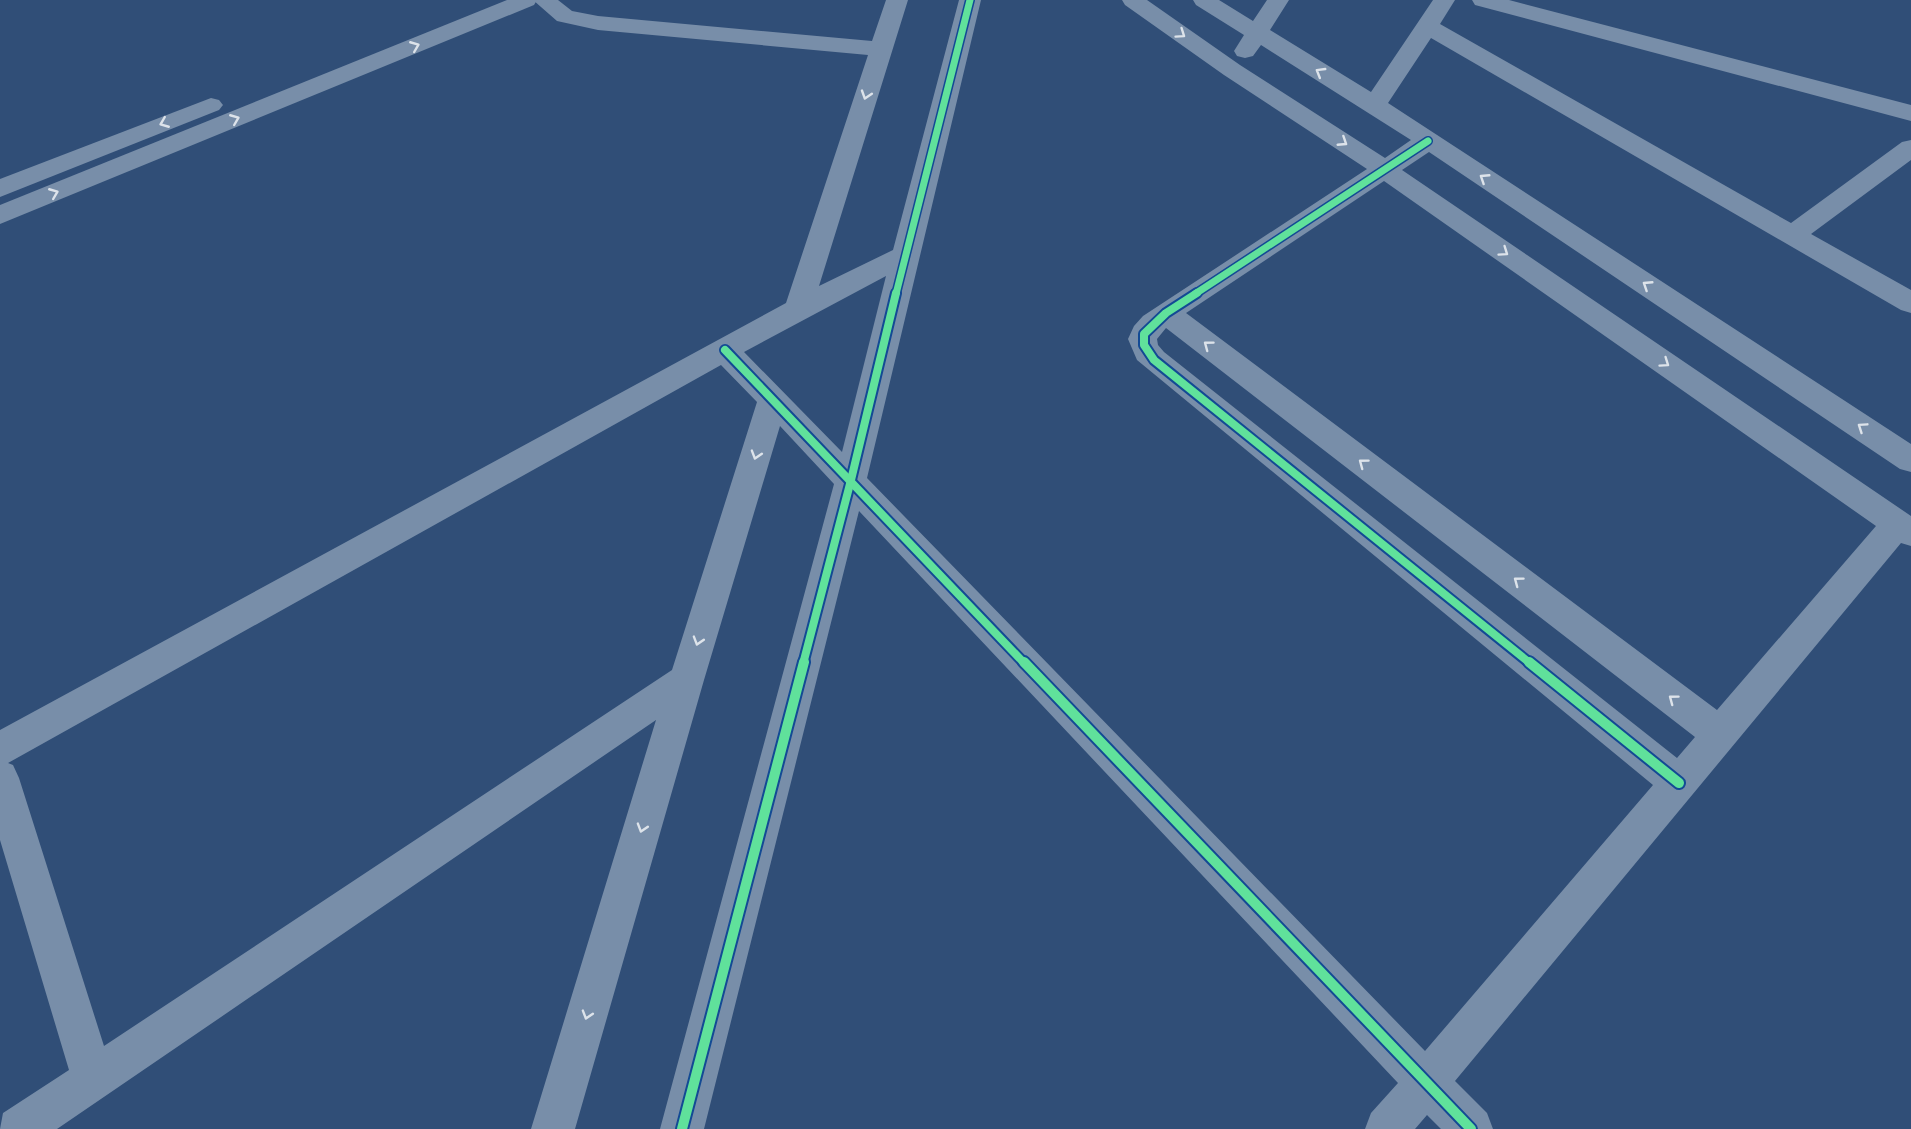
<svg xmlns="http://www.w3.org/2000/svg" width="1911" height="1129" viewBox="0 0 1911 1129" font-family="'Titillium Web',sans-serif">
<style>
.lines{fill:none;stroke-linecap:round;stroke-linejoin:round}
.minor{fill:#788ea9;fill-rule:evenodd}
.tertiary{fill:#788ea9;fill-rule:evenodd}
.cycleway-far2-casing{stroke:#134a94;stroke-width:10}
.cycleway-far1-casing{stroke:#134a94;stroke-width:12}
.cycleway-casing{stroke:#134a94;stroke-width:14}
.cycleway-far2{stroke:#60e19b;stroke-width:7}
.cycleway-far1{stroke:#60e19b;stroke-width:8}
.cycleway{stroke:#60e19b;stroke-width:10}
.oneway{stroke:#dde3ea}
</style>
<rect width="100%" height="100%" fill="#304e77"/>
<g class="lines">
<g class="minor">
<path d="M533,0H558L572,11L598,16L872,41L886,0H908L819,286L893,250L959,0H981L867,478L1425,1051L1653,785L1137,360L1128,339L1134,326L1143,316L1367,169L1224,75L1125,5L1122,0H1147L1240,65L1385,158L1411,140L1261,45L1253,56L1245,58L1237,56L1234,51L1244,35L1196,5L1193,0H1219L1253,21L1267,0H1289L1270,30L1371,92L1433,0H1455L1440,24L1791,223L1902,142L1911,140V160L1811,234L1911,290V313L1901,310L1431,38L1388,103L1911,444V472L1900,469L1429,152L1402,170L1911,516V546L1901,543L1455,1081L1487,1113L1493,1129H1441L1427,1115L1415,1129H1365L1371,1113L1398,1083L859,511L704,1129H660L834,484L780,426L704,680L575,1129H531L656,720L57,1129H0L3,1113L69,1070L0,840V730L786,303L868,55L598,30L557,21ZM1384,181L1876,526L1717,710L1186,313ZM886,276L842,452L744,352ZM1166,328L1695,737L1677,758L1164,352L1158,345L1157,339ZM721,365L757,402L672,670L104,1046L19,778L13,765L8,763Z"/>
<polygon points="1472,0 1509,0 1911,105 1911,121 1475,5"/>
</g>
<g class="tertiary">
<polygon points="507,0 537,0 534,5 0,224 0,205"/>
<polygon points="211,98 219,100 223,105 219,110 0,197 0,179"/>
</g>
<defs>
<g id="cycleway-far2">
<polyline points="896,294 970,0"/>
<polyline points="1195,294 1428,141"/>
</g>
<g id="cycleway-far1">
<polyline points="1197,293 1166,313 1144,334 1144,345 1154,360 1531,664"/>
<polyline points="725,350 1025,664"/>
<polyline points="803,664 851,480 896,293"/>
</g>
<g id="cycleway">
<polyline points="1024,662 1471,1129"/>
<polyline points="1529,662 1679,783"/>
<polyline points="682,1129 804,662"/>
</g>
</defs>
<use href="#cycleway-far2" class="cycleway-far2-casing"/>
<use href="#cycleway-far1" class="cycleway-far1-casing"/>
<use href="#cycleway" class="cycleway-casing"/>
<use href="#cycleway-far2" class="cycleway-far2"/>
<use href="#cycleway-far1" class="cycleway-far1"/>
<use href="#cycleway" class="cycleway"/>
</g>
<defs><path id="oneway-chevron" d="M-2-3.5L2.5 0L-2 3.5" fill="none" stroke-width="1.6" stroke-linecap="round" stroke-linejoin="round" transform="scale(1.5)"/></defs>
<g class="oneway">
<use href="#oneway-chevron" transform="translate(1181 34) rotate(35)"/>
<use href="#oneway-chevron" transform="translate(415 46) rotate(-22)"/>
<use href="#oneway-chevron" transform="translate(1320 72) rotate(-149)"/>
<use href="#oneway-chevron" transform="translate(866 95) rotate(108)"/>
<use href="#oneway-chevron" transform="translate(235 119) rotate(-22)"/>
<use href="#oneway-chevron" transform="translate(164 123) rotate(158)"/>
<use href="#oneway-chevron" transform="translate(1343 142) rotate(33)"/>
<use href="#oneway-chevron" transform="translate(1484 178) rotate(-147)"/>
<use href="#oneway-chevron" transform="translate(54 193) rotate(-22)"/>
<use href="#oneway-chevron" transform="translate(1504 252) rotate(35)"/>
<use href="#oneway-chevron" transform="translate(1647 285) rotate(-147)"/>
<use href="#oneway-chevron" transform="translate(1208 345) rotate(-143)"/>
<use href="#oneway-chevron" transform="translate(1665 363) rotate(35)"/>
<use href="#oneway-chevron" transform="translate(1862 427) rotate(-146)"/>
<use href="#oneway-chevron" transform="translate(756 455) rotate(107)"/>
<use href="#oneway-chevron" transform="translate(1363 463) rotate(-143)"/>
<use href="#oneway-chevron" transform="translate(1518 581) rotate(-143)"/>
<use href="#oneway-chevron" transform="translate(698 641) rotate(107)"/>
<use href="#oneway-chevron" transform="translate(1673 699) rotate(-143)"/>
<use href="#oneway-chevron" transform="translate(642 828) rotate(107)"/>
<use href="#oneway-chevron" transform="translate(587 1015) rotate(107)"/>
</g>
</svg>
